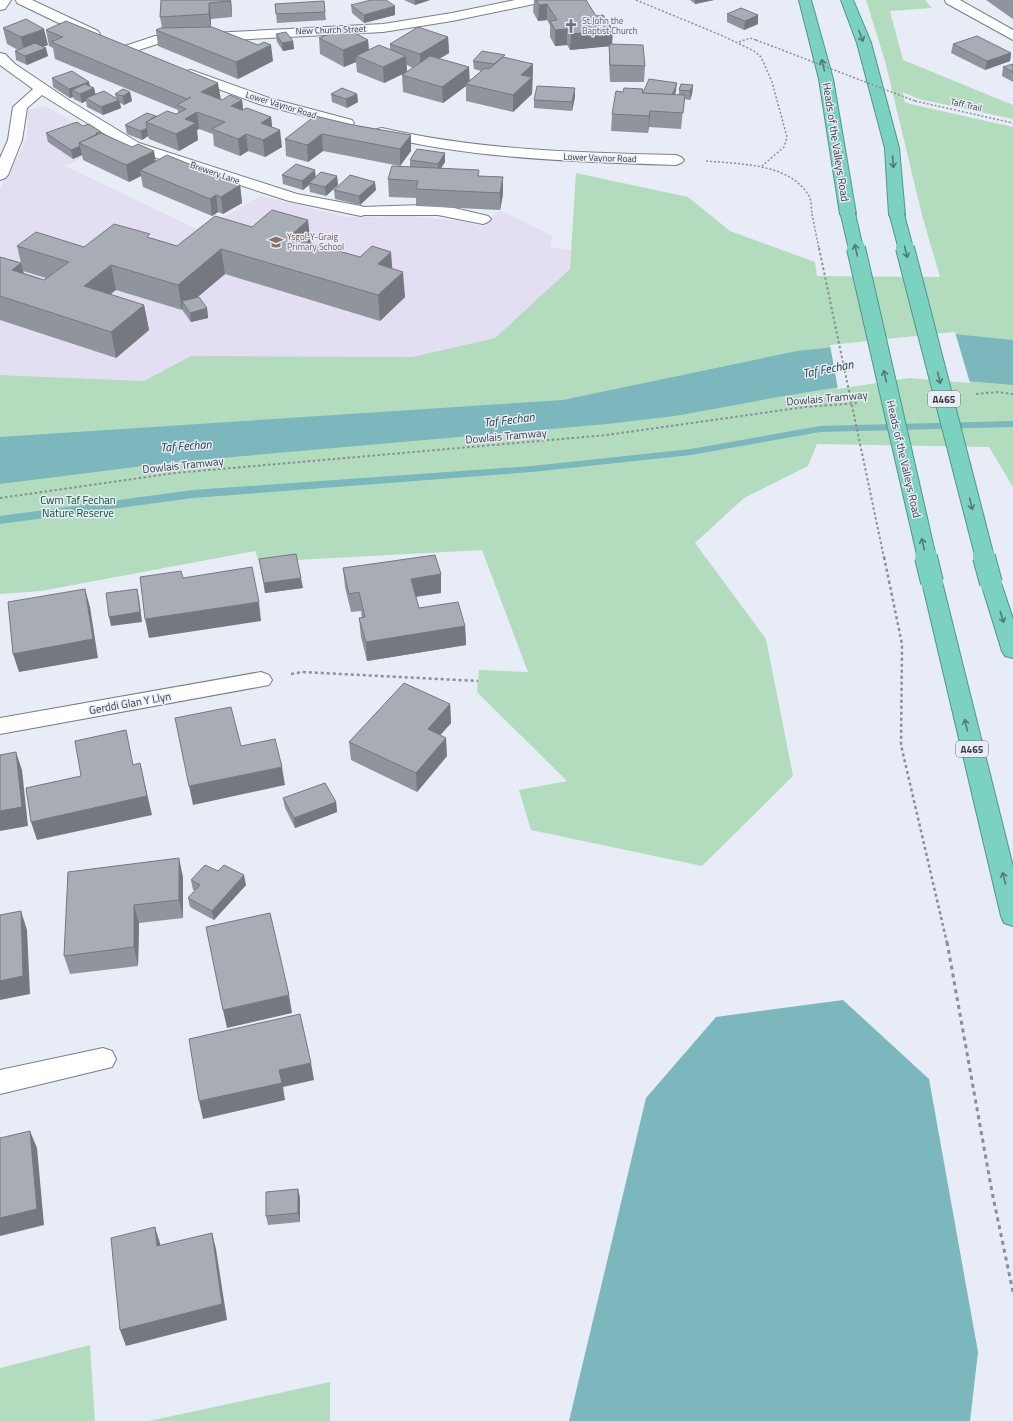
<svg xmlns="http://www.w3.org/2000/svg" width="1013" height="1421" viewBox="0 0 1013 1421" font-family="'Titillium Web',sans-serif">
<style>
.education{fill:#e4def3}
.green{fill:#b2dcbd}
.water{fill:#7bb7bd}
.pier{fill:#e7ecf6}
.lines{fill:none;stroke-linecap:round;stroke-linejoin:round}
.stream{fill:#7bb7bd;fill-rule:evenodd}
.service-casing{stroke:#797e87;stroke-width:2}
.minor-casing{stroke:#797e87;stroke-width:2}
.tertiary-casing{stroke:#797e87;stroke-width:2}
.trunk-casing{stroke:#50978a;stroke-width:2}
.path-far3{stroke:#8a8e95;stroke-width:1.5;stroke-dasharray:2 2;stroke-linecap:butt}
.path-far2{stroke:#8a8e95;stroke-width:2;stroke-dasharray:2.5 2.5;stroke-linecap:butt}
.path-far1{stroke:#8a8e95;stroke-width:2.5;stroke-dasharray:3 3;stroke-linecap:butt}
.path{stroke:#8a8e95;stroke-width:3;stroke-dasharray:4 4;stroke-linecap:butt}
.service{fill:#fff;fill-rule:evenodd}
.minor{fill:#fff;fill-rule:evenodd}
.tertiary{fill:#fff;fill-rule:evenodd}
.trunk{fill:#7cd2c0;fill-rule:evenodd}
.trunk-bridge-far2-casing{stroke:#50978a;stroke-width:16;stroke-linecap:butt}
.trunk-bridge-far1-casing{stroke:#50978a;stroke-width:20;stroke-linecap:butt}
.trunk-bridge-casing{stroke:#50978a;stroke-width:24;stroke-linecap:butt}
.path-bridge-far2{stroke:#8a8e95;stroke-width:1.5;stroke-dasharray:2 2;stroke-linecap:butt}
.path-bridge-far1{stroke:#8a8e95;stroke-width:2;stroke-dasharray:2.5 2.5;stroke-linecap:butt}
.path-bridge{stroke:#8a8e95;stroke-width:2.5;stroke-dasharray:3 3;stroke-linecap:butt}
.trunk-bridge-far2{stroke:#7cd2c0;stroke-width:14}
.trunk-bridge-far1{stroke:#7cd2c0;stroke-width:18}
.trunk-bridge{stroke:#7cd2c0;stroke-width:22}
.wall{fill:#90949c;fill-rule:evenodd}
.shaded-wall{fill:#75787f}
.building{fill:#a7acb5;stroke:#75787f}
.oneway{stroke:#557974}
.labels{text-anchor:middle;stroke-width:3;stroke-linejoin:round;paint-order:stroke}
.far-worship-label{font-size:9px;fill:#5b616d;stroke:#e7ecf6;text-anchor:start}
.far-street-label{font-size:9px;fill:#3b3d41;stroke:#e7ecf6}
.far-education-label{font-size:9px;fill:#785e54;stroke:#e7ecf6;text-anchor:start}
.shield{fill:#e7ecf6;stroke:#6f7277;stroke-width:1}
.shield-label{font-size:10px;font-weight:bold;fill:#3b3d41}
.street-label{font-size:11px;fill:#3b3d41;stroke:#e7ecf6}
.park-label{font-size:11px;fill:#0b5029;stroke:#e7ecf6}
.water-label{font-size:12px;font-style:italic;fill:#18373a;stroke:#e7ecf6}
</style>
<rect width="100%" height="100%" fill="#e7ecf6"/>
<polygon class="education" points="46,106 111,145 65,166 201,231 260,196 348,217 410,216 461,221 483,226 500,210 553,236 550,247 571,250 570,269 495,338 412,357 191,356 144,381 0,375 0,188 27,139 28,110"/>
<g class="green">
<polygon points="866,0 925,0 932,8 890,11 903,60 1013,105 1013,119 919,99 902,92 905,102 910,104 1013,127 1013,487 989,447 817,444 808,466 744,498 695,543 766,639 793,776 702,866 531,830 519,790 567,781 477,692 479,670 528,672 482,550 259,562 255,551 41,591 0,594 0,375 144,381 191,356 412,357 495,338 570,269 576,173 688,197 730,231 815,262 817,276 940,277 922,215 885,61"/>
<polygon points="90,1345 95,1421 0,1421 0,1368"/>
<polygon points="330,1382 330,1421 149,1421"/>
</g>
<g class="water">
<polygon points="953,334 1013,340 1013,385 908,376 784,396 675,416 607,424 175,462 0,484 0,437 563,400 797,351"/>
<polygon points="843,1000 929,1079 978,1352 970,1421 569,1421 646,1098 716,1017"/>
</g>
<polygon class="pier" points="953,332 955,332 970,383 909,378 838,389 830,345"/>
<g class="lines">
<polygon class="stream" points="1013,421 1013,427 820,432 691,455 532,472 193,498 0,524 0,516 193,490 532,466 691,449 820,426"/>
<defs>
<polygon id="service" points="423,205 454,208 488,216 491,219 488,222 483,224 438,215 361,215 356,214 354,211 356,208 361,207"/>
<g id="minor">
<polygon points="0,0 11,0 5,9 0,10"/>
<polygon points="16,0 32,0 98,31 100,34 98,37 88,37 17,3"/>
<polygon points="515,0 540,0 534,4 452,21 383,32 157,44 127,54 122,53 120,50 122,47 155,36 383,24 452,13"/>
<polygon points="0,53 5,54 15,64 70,101 139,143 297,194 361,206 367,208 369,211 367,214 361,216 289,201 129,149 42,95 27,108 22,140 8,175 5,178 0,180 0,158 8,140 13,107 33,89 0,65"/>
<polygon points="191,70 269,98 352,120 354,123 352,126 347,127 259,104 186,77 184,74 186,71"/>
<path d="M382,128C477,150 579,153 676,155L681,157L684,160L681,163L676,165C579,162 471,159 377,135L375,132L377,129Z"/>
<polygon points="261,672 269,675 272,680 269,685 0,734 0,718"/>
<polygon points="103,1048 112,1051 116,1059 112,1067 0,1094 0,1070"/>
</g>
<polygon id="tertiary" points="945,0 960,0 1013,30 1013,40 946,3"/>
<g id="trunk">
<polygon points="799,0 811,0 833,79 856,214 854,217 842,217 840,214 819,79"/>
<polygon points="841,0 853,0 871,43 899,148 905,215 903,218 891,218 889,215 885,148 857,43"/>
<polygon points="932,575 939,577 942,582 1013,867 1013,926 1004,923 1001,916 922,582 925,577"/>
<polygon points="991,576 998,578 1001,583 1013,619 1013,658 1005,656 1002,651 981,583 984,578"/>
</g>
</defs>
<use href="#service" class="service-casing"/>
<use href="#minor" class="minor-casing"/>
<use href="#tertiary" class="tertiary-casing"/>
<use href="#trunk" class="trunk-casing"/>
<g class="path-far3">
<polyline points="636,0 723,36 754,51 761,57 772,82 787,137 784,147 762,166"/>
<polyline points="739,42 750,38 756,40"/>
<polyline points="915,101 1013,123"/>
<path d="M706,161C739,164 790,163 809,196C812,201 811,209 812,214"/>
</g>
<g class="path-far2">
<polyline points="976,394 998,392 1013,394"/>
<polyline points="0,498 175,473 607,435 805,407 859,403"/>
</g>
<g class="path-far1">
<polyline points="889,581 902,644 901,745 947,943"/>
<polyline points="291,674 302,672 478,681"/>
</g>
<polyline class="path" points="947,942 992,1192 1013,1292"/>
<use href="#service" class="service"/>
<use href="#minor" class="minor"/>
<use href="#tertiary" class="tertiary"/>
<use href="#trunk" class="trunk"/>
<defs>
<g id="trunk-bridge-far2">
<polyline points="848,214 856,249"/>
<polyline points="897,215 906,249"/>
</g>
<g id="trunk-bridge-far1">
<polyline points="856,248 927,558"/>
<polyline points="905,248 985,558"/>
</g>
<g id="trunk-bridge">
<polyline points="926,557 932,582"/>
<polyline points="984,557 991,583"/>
</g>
</defs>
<use href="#trunk-bridge-far2" class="trunk-bridge-far2-casing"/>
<use href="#trunk-bridge-far1" class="trunk-bridge-far1-casing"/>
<use href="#trunk-bridge" class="trunk-bridge-casing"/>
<g class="path-bridge-far2">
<polyline points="756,40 915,101"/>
<polyline points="812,214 819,249"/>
</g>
<polyline class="path-bridge-far1" points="819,248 884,558"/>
<polyline class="path-bridge" points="884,557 889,581"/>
<use href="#trunk-bridge-far2" class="trunk-bridge-far2"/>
<use href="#trunk-bridge-far1" class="trunk-bridge-far1"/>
<use href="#trunk-bridge" class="trunk-bridge"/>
</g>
<g class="wall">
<polygon points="161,0 231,0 232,17 211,19 211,27 273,61 238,79 158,46 156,30 162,28 160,17"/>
<polygon points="404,0 430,0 415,5"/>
<polygon points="534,0 586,0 612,44 645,66 644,82 610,82 609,61 609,46 570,50 567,45 555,46 550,37 550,25 547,20 538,21 533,12"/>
<polygon points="690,0 714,0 695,4"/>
<polygon points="986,0 1013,0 1013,19 1010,17"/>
<polygon points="275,4 325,12 326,20 277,23"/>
<polygon points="351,5 395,6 395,15 364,23 352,13"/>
<polygon points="727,14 758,15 758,24 744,30 727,22"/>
<polygon points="3,28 48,45 43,46 48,56 27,65 16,60 15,51 18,50 7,44"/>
<polygon points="46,30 222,100 242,100 243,110 271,117 272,127 282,147 265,157 248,151 240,156 214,146 213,134 199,129 197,130 198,140 179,151 149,139 148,136 142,140 127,134 125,125 156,116 176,114 178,113 178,110 55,59 53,48 49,46"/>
<polygon points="276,34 293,41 294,49 283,51 277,42"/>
<path d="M448,37L449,53L439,59L469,81L481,71L474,69L473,61L505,58L533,64L532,94L513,112L466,101V86L443,103L403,92L402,75L406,72L384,83L357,72L356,62L344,67L320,54L319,38L368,40L369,50L390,49V44ZM407,65L413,68L407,72Z"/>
<polygon points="953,44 1011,53 1010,61 985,70 951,53"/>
<polygon points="1013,64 1013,82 1002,76 1003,67"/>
<polygon points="52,78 89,82 90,86 94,88 95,95 116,98 115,94 130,92 132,101 124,105 120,103 121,108 103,115 87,107 86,101 82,103 74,99 73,97 70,98 53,87"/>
<polygon points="693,85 692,94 690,100 684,99 681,129 649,127 648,133 611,131 612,114 642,93 676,91 675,95 679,95 679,90"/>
<polygon points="575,88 575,97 572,111 534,108 534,100"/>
<polygon points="331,94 357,94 358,102 347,108 332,102"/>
<polygon points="353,125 411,135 411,151 400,166 323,151 308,162 286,156 285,139"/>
<polygon points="83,126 101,133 156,161 240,185 242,203 223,214 218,212 212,216 143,187 141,176 129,182 83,160 82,155 73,159 48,142 46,133"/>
<polygon points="410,160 445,162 441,168 479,176 503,177 503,194 500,210 416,206 416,198 389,197 388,179 410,167"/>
<polygon points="282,175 316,177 337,176 338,185 326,196 310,192 309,185 303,190 283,184"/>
<polygon points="334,190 376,190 360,205 335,199"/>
<path d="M151,238L177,246L310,243L392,268L405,297L380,321L225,274L197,297L207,308L208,318L191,322L183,311V309L182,310L116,290L110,294L144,305L149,330L116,358L0,320V257L21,263L17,246L84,247ZM23,271L46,278L44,280L24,273Z"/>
<polygon points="259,559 303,588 265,593"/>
<polygon points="343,568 441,574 441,593 416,597 419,608 465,626 466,645 367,661 361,637 359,618 362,618 361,611 351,612 345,587"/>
<polygon points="450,704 451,723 440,735 447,756 417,792 351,760 349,742"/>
<polygon points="283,798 336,802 337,812 295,828 285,808"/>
<polygon points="68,872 183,877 183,918 139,923 138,966 70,974 64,956"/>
<polygon points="191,880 246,885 214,920 190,907 188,898 195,890 193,890"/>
<polygon points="300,1197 300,1222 268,1225 266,1216"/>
</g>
<g class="shaded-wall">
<polygon points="230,0 231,0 232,11 232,17"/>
<polygon points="415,0 430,0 415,5"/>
<polygon points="695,0 714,0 695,4"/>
<polygon points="209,3 211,19 211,30 209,14"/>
<polygon points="547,4 547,20 538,21 539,5"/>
<polygon points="395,6 395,15 364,23 364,15"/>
<polygon points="758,15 758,24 744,30 745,21"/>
<polygon points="44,29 48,45 25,54 21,37"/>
<polygon points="567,29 567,45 555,46 555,30"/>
<polygon points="613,30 612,46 570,50 571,34"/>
<polygon points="448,37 449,53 420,70 420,54"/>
<polygon points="368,40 369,57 356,56 356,62 344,67 343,50"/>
<polygon points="293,41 294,49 283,51 282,43"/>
<polygon points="271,45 273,61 238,79 236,62"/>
<polygon points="46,48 48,56 27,65 25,56"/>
<polygon points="1011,53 1010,61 985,70 987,61"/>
<polygon points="406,56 407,72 384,83 383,67"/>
<polygon points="533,64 532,94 513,112 513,95 521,75"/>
<polygon points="469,67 470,84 466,84 466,86 443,103 442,87"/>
<polygon points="89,82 90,89 94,88 96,96 86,98 86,101 82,103 80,94 72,90 73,97 70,98 69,89"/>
<polygon points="218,83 221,100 201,92"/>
<polygon points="677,83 676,91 671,105 672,96"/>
<polygon points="693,85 692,94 690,100 690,91"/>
<polygon points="575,88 575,97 572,111 572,102"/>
<polygon points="130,92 132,101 124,105 123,96"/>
<polygon points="357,94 358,102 347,108 346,99"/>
<polygon points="119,100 121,108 103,115 101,107"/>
<polygon points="242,100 244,116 231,106"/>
<polygon points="650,111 649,127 648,133 649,116"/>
<polygon points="197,112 199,129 197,130 198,140 179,151 176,134 185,119"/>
<polygon points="271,117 273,134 261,123"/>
<polygon points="147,128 148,136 142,140 141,131"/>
<polygon points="280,130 282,147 265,157 263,140"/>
<polygon points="246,134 248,151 240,156 238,139"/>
<polygon points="322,134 323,151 308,162 307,145"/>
<polygon points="411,135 411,151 400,166 400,149"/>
<polygon points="80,146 82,155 73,159 71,150"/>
<polygon points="154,151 157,168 140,170 141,176 129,182 126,165"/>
<polygon points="445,153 445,162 438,173 438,164"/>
<polygon points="315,170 316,179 309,183 309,185 303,190 302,181"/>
<polygon points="337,176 338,185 326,196 325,187"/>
<polygon points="503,177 503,194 500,210 500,193"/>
<polygon points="375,182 376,190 360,205 359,196"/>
<polygon points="240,185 242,203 223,214 221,197"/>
<polygon points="216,195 218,212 212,216 210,199"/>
<polygon points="308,220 311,245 289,237"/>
<polygon points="221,249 225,274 186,307 182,301 183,309 182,310 178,285"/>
<polygon points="391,252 393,277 378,264"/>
<polygon points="21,263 27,288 12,270"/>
<polygon points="111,265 116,290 89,311 84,286"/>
<polygon points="403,272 405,297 380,321 378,295"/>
<polygon points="144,305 149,330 116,358 111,332"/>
<polygon points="207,308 208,318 191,322 190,313"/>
<polygon points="441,574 441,593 412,597 411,579"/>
<polygon points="301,578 303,588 265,593 264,583"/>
<polygon points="85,589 90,607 98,658 19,672 13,654"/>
<polygon points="137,589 139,598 142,622 111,626 109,617"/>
<polygon points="259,602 261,621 149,638 145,619"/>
<polygon points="465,626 466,645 367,661 366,642"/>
<polygon points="450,704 451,723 429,748 428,729"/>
<polygon points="446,738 447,756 417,792 416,773"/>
<polygon points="16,752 22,770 28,826 0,831 0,811"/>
<polygon points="140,763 152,815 37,840 31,822"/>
<polygon points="282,767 285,785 193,805 189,786"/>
<polygon points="336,802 337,812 295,828 294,818"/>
<polygon points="179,858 183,877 183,918 179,900"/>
<polygon points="244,875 246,885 214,920 212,911"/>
<polygon points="134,905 139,923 138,966 134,947"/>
<polygon points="21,911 27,930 30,994 0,1000 0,981"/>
<polygon points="289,995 292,1013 227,1028 223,1010"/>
<polygon points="311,1063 314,1080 283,1087 285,1100 203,1119 199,1101 279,1070"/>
<polygon points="30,1131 37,1148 44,1225 0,1236 0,1218"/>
<polygon points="298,1189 300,1197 300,1222 298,1213"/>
<polygon points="155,1227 160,1243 162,1262 157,1246"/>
<polygon points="212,1233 216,1249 227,1320 126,1346 120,1330"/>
</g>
<g class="building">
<polygon points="161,0 230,0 230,1 209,3 209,14 160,17"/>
<polygon points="371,0 386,0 395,6 364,15 351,5"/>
<polygon points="536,0 586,0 596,16 603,15 613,30 571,34 567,29 555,30 550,21 557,20 547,4 539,5"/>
<polygon points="324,1 325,12 276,14 275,4"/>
<polygon points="741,8 758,15 745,21 727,14"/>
<polygon points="26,19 44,29 21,37 3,28"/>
<polygon points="66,21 218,83 201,92 222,100 230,95 242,100 231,106 242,110 247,108 271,117 261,123 280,130 263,140 246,134 238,139 212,129 225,122 197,112 185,119 196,123 176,134 146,122 167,111 176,114 186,109 177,105 191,97 187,99 51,42 63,37 46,30"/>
<polygon points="212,27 258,45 264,42 271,45 236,62 156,30 160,28"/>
<polygon points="418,27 448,37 420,54 390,44"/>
<polygon points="345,28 368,40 343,50 319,38"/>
<polygon points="286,32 293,41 282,43 276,34"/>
<polygon points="977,36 1011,53 987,61 953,44"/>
<polygon points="35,43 46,48 25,56 15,51"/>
<polygon points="609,44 643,45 645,66 610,65"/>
<polygon points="379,45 406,56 383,67 356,56"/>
<polygon points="482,51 505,55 494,64 473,61"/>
<polygon points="430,56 469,67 442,87 402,75"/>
<polygon points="503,57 533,64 521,75 532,77 513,95 466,84 485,68 489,69"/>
<polygon points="1013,64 1013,72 1003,67"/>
<polygon points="72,71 89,82 69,89 52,78"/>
<polygon points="649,79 677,83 672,95 643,93"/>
<polygon points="85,84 94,88 80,94 72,90"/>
<polygon points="681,84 693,85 690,91 679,90"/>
<polygon points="537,86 575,88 572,102 534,100"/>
<polygon points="342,88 357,94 346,99 331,94"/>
<polygon points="624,88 643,89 642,93 685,95 683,113 650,111 649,116 612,114 616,91 623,92"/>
<polygon points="123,89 130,92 123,96 115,94"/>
<polygon points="104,91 119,100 101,107 86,98"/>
<polygon points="147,113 156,116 146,122 147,128 141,131 125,125"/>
<polygon points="315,116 353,125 411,135 400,149 322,134 307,145 285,139"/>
<polygon points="77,122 83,126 89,124 101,132 96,133 97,134 79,143 80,146 71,150 46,133"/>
<polygon points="101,133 132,147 138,144 154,151 126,165 79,143"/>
<polygon points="417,149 445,153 438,164 410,160"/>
<polygon points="167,155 240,185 221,197 216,195 210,199 140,170"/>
<polygon points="296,164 315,170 302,181 282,175"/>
<polygon points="392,166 479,170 478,176 503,177 500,193 416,189 418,181 388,179"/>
<polygon points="321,172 337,176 325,187 309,183"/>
<polygon points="350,175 375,182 359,196 334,190"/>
<polygon points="272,210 308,220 289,237 360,257 372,246 391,252 378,264 403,272 378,295 221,249 178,285 111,265 84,286 144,305 111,332 0,296 0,257 21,263 12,270 44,280 69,262 17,246 36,232 84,247 114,224 150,234 147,237 177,246 215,216 252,227"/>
<polygon points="199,297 207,308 190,313 182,301"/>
<polygon points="296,554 301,578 264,583 259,559"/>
<polygon points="435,555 441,574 411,579 419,608 458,602 465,626 366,642 359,618 365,617 359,592 349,594 343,568"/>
<polygon points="252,567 259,602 145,619 140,577 181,571 183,578"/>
<polygon points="85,589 93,639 13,654 8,602"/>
<polygon points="137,589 140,612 109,617 106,593"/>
<polygon points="404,683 450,704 428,729 446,738 416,773 349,742"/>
<polygon points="231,707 241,746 275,739 282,767 189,786 175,718"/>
<polygon points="126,730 133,765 140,763 147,796 31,822 26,788 81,776 75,741"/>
<polygon points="16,752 22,807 0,811 0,755"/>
<polygon points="325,783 336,802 294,818 283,798"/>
<polygon points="179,858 179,900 134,905 134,947 64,956 68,872"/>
<polygon points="205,865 218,871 224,865 244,875 212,911 188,898 200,885 191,880"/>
<polygon points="21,911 23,976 0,981 0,915"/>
<polygon points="270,913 289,995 223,1010 206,927"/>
<polygon points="300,1014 311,1063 279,1070 282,1083 199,1101 189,1039"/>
<polygon points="30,1131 37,1209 0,1218 0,1138"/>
<polygon points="298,1189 298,1213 266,1216 266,1192"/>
<polygon points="155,1227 157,1246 212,1233 222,1304 120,1330 111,1238"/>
</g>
<defs><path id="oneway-shaft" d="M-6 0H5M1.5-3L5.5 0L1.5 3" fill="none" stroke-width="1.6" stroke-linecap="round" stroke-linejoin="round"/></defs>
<g class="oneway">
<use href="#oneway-shaft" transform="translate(861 36) rotate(69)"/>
<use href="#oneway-shaft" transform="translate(823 65) rotate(-103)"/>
<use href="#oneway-shaft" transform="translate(893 162) rotate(86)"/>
<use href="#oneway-shaft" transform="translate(856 250) rotate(-103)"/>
<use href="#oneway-shaft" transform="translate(906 252) rotate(76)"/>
<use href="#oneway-shaft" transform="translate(885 376) rotate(-103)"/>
<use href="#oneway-shaft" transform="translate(939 378) rotate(76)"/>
<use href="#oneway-shaft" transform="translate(971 504) rotate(76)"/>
<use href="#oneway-shaft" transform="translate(923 544) rotate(-103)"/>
<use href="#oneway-shaft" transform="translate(1002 617) rotate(72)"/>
<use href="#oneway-shaft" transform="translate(966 725) rotate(-104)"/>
<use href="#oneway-shaft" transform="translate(1004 878) rotate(-104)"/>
</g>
<defs>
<symbol id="church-bare" viewBox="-9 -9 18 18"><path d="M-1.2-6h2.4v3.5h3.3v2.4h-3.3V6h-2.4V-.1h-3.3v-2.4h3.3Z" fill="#6b7280" stroke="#e7ecf6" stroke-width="2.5" paint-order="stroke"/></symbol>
<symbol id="school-bare" viewBox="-9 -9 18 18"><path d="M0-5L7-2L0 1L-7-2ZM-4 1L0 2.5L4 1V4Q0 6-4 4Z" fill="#8d6e63" stroke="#e7ecf6" stroke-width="2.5" paint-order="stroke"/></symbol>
</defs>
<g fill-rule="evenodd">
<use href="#church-bare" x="561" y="16" width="20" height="20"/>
<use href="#school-bare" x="266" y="232" width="20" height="20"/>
</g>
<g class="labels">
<g class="far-worship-label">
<text x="582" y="24">St.John the<tspan x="582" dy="10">Baptist Church</tspan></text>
</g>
<g class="far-street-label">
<text transform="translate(331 30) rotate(-2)" y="3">New Church Street</text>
<text transform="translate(281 105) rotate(17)" y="3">Lower Vaynor Road</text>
<text transform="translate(966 105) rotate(13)" y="3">Taff Trail</text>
<text transform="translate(600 158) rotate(2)" y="3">Lower Vaynor Road</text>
<text transform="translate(215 173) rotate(19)" y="3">Brewery Lane</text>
</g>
<g class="far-education-label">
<text x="287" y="240">Ysgol-Y-Graig<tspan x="287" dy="10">Primary School</tspan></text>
</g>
<g class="shield">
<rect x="928" y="391" width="32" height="16" rx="3"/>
<rect x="956" y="741" width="32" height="16" rx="3"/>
</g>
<g class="shield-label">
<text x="944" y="403">A465</text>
<text x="972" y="753">A465</text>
</g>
<g class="street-label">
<text transform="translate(836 142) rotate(81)" y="4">Heads of the Valleys Road</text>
<text transform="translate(827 398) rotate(-5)" y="4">Dowlais Tramway</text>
<text transform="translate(506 436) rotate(-5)" y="4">Dowlais Tramway</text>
<text transform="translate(904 459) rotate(77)" y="4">Heads of the Valleys Road</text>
<text transform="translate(183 465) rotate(-6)" y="4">Dowlais Tramway</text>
<text transform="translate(130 703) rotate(-10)" y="4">Gerddi Glan Y Llyn</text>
</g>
<g class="park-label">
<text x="78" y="504">Cwm Taf Fechan<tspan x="78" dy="13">Nature Reserve</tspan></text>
</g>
<g class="water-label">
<text transform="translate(828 369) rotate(-11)" y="4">Taf Fechan</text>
<text transform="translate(509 420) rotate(-7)" y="4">Taf Fechan</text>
<text transform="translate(186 446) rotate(-4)" y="4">Taf Fechan</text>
</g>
</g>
</svg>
